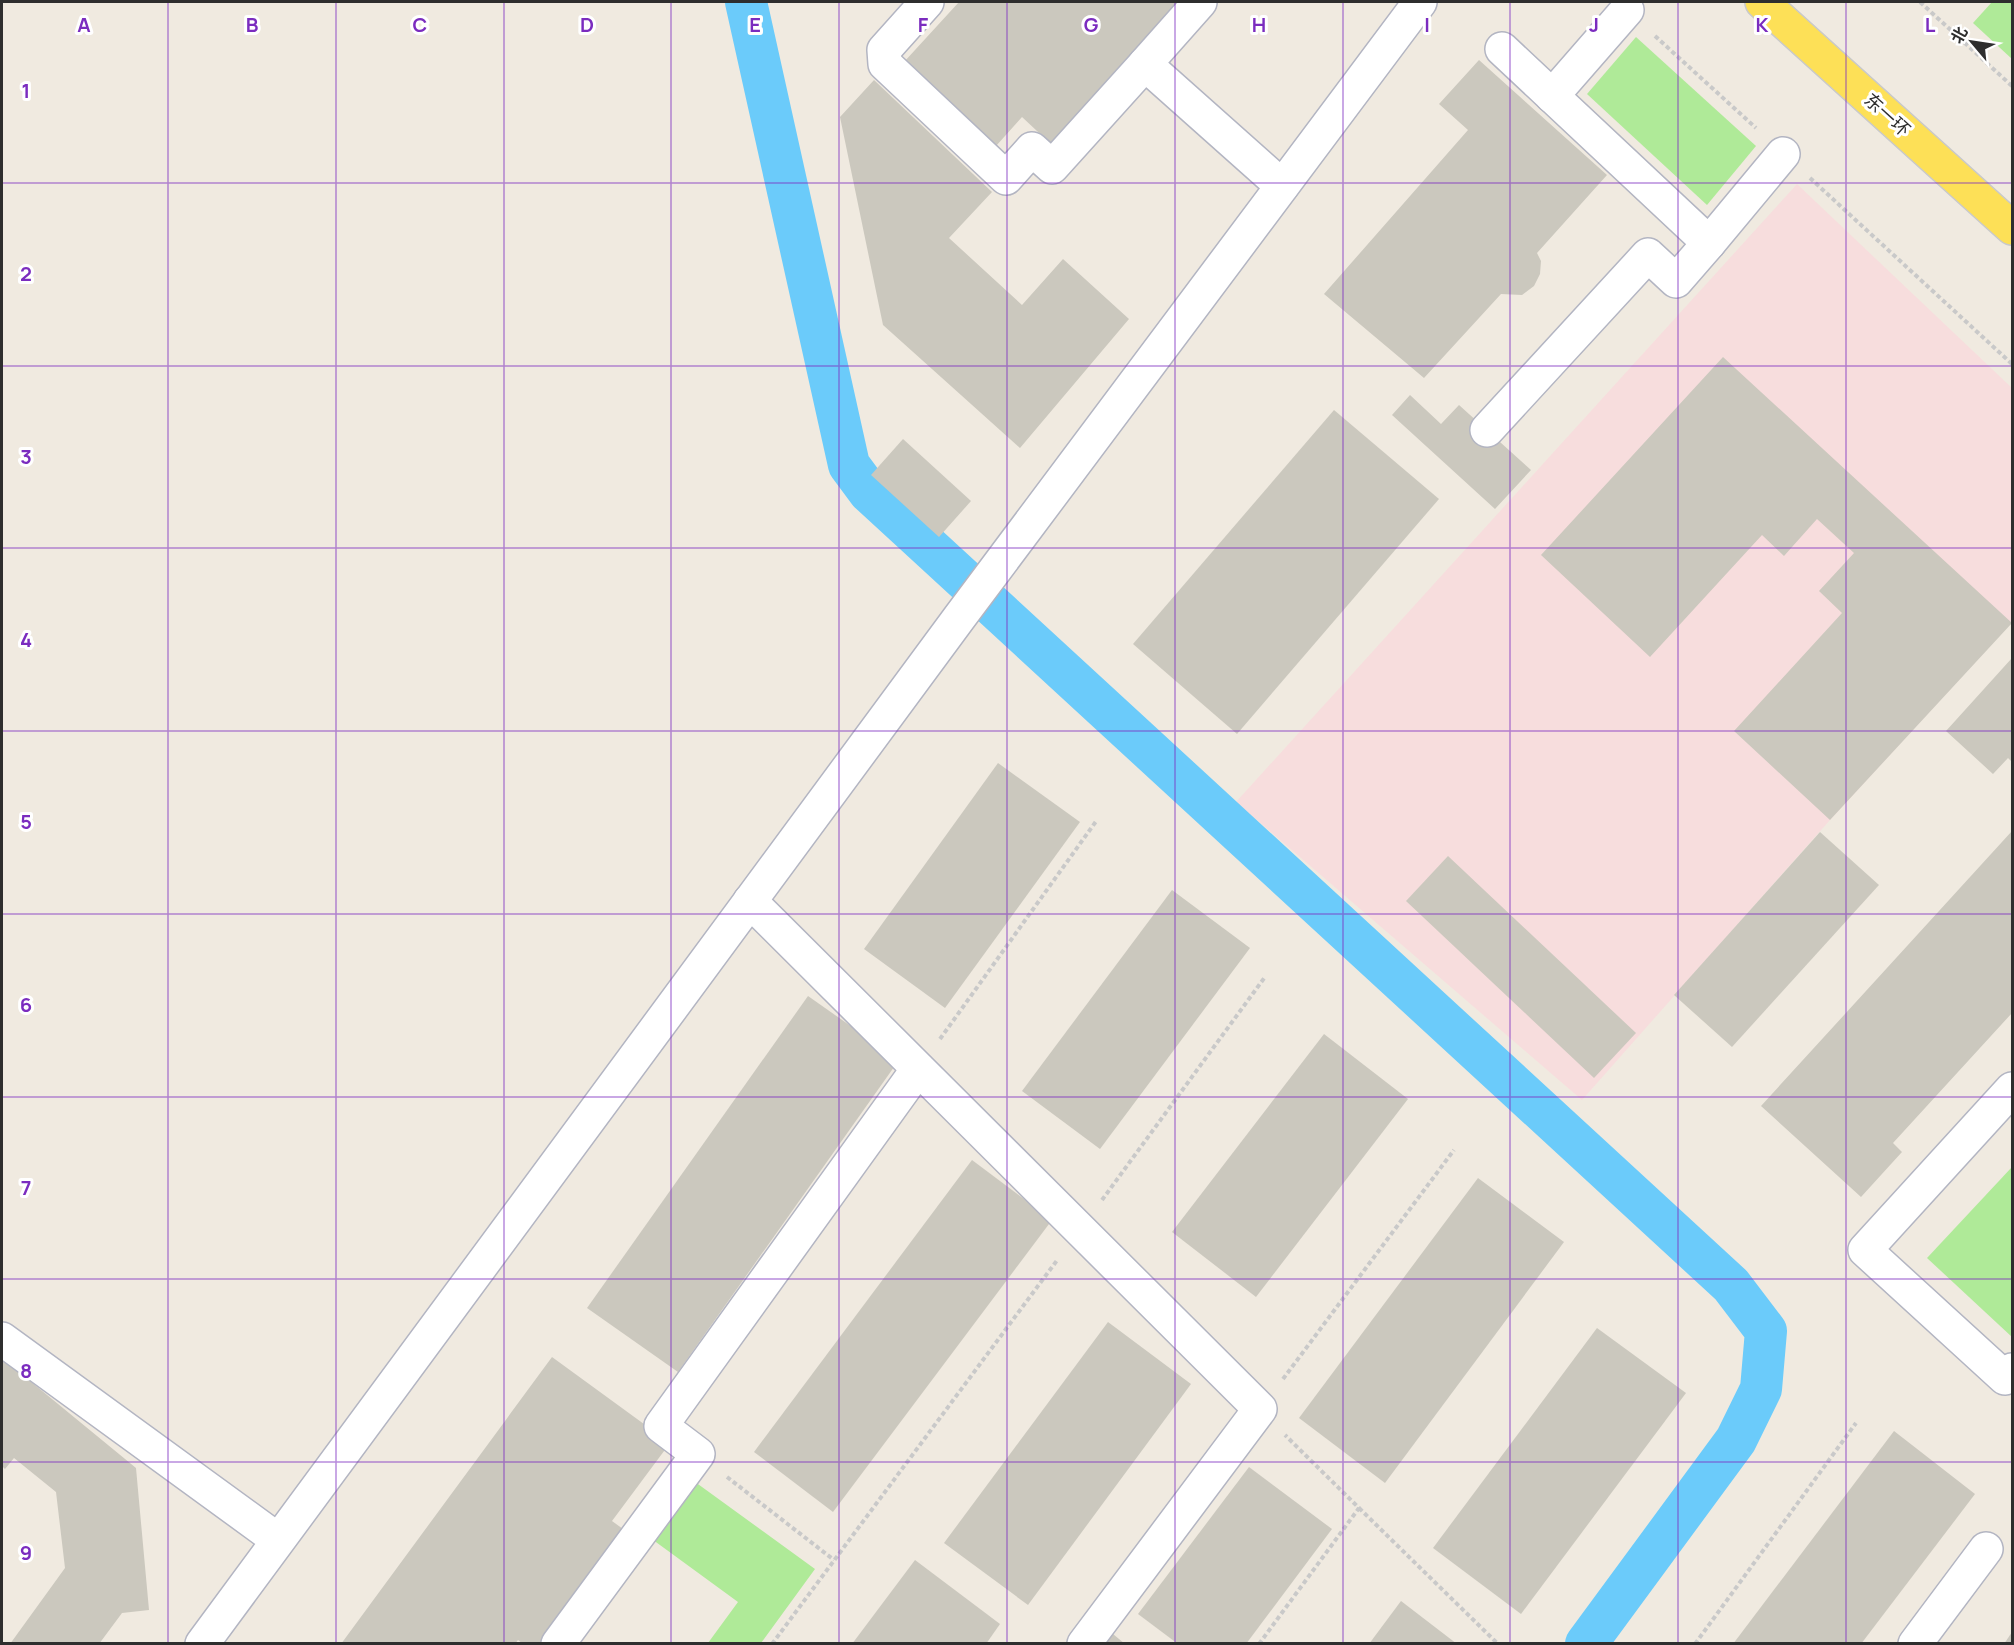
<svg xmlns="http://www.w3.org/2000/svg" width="2014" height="1645" viewBox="0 0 2014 1645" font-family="Manrope,'Noto Sans SC',sans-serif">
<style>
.medical{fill:#f7dddd}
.green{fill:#afea98}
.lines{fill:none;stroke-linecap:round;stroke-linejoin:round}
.canal{stroke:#6bcbfa;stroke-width:42}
.building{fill:#cbc8be}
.minor-casing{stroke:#b3b5c2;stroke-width:36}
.major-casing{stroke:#c9c9c9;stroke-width:36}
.path{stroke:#c9c9c9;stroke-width:4;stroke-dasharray:4.5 3;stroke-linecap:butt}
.minor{stroke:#fff;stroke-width:33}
.major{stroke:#fde057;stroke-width:33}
.grid{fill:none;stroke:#7b2cbf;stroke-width:1.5;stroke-opacity:0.55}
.labels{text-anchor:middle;stroke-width:6;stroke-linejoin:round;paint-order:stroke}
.street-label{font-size:18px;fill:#2e2e2e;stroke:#fff}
.grid-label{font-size:20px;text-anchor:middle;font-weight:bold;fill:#7b2cbf;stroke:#fff;stroke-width:6;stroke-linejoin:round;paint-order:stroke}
</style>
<rect width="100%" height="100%" fill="#f0eae0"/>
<polygon class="medical" points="1797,184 2012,388 2012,622 1830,820 1582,1100 1236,802"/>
<g class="green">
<polygon points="1992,2 2012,2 2012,59 1973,23"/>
<polygon points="1636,37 1756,146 1707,205 1587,94"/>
<polygon points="2012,1167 2012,1337 1927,1258"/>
<polygon points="691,1479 815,1569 761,1643 708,1643 738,1602 649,1537"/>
</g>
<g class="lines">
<polyline class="canal" points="746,2 849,465 869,492 1731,1285 1766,1331 1761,1389 1736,1440 1586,1644"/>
</g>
<g class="building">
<polygon points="959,2 1184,2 1052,145 1022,117 996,146 904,62"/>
<polygon points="1479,60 1607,175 1537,253 1541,261 1540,274 1534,286 1522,295 1501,294 1424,378 1324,294 1468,130 1439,104"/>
<polygon points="874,80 992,192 949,238 1022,305 1063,259 1129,319 1020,448 883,325 840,117"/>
<polygon points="1723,357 2012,623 1830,820 1734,731 1842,613 1819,591 1854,553 1817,519 1784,556 1762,535 1650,657 1541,555"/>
<polygon points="1410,395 1441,424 1459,405 1531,470 1495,509 1392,415"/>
<polygon points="1334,410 1439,499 1237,734 1133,644"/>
<polygon points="903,439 971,501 939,537 871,475"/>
<polygon points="2012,658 2012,762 2008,758 1993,774 1946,731"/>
<polygon points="998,763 1080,822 945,1008 864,949"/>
<polygon points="2012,831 2012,1013 1893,1143 1902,1152 1861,1197 1761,1106"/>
<polygon points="1820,832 1879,885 1732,1047 1674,995"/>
<polygon points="1448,856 1636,1033 1594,1078 1406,901"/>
<polygon points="1172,890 1250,948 1100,1149 1022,1091"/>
<polygon points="808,996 899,1060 678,1372 587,1308"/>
<polygon points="1324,1034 1408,1099 1256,1297 1172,1232"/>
<polygon points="972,1160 1052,1220 833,1512 754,1452"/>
<polygon points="1478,1178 1564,1242 1385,1483 1299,1418"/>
<polygon points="1108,1322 1191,1384 1028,1605 944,1543"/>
<polygon points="1597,1328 1686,1393 1521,1614 1433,1548"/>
<polygon points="552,1357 670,1443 612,1521 623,1529 539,1644 523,1644 518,1640 515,1644 341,1644"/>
<polygon points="2,1358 136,1468 149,1610 122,1613 99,1644 10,1644 65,1568 56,1492 14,1458 5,1469 2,1466"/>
<polygon points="1894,1431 1975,1494 1861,1644 1733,1644"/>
<polygon points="1249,1467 1332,1529 1246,1644 1178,1644 1138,1614"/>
<polygon points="915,1560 1000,1624 986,1644 852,1644"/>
<polygon points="1401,1601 1457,1644 1369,1644"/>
<polygon points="2012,1632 2012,1644 2004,1644"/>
<polygon points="1113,1634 1125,1644 1105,1644"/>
</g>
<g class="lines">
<defs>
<g id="minor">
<polyline points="927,2 884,50 885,64 1006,178 1032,149 1052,167 1145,64 1282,186"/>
<polyline points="1502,49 1709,243 1783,154"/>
<polyline points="1145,64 1200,2"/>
<polyline points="1552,96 1627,10"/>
<polyline points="1487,430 1648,255 1676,281 1709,243"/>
<polyline points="750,901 1260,1409 1084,1644"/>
<polyline points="2012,1089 1865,1250 2005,1378 2012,1370"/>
<polyline points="2,1339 278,1540"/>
<polyline points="202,1644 959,618 1420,2"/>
<polyline points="558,1644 698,1454 661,1426 918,1069"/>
<polyline points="1915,1644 1986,1549"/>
</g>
<polyline id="major" points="1762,2 2012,228"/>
</defs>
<use href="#minor" class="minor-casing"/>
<use href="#major" class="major-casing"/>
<g class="path">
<polyline points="1920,2 2012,86"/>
<polyline points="1655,36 1756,128"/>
<polyline points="1810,178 2012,364"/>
<polyline points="940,1039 1097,820"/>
<polyline points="1102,1200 1265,977"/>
<polyline points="1283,1379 1454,1150"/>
<polyline points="727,1477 834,1560"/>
<polyline points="1359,1508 1498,1644"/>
<polyline points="772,1644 1058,1259"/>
<polyline points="1259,1644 1359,1508 1285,1435"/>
<polyline points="1695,1644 1856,1423"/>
</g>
<use href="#minor" class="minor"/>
<use href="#major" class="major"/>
</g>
<path class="grid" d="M168,2V1644M336,2V1644M504,2V1644M671,2V1644M839,2V1644M1007,2V1644M1175,2V1644M1343,2V1644M1510,2V1644M1678,2V1644M1846,2V1644M2,183H2012M2,366H2012M2,548H2012M2,731H2012M2,914H2012M2,1097H2012M2,1279H2012M2,1462H2012"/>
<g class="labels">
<g class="street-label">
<text transform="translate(1887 115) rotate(42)" y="6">东一环</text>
</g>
</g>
<g class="grid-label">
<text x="84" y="32">A</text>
<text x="252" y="32">B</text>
<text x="420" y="32">C</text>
<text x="587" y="32">D</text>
<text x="755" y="32">E</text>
<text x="923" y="32">F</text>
<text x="1091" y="32">G</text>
<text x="1259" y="32">H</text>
<text x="1427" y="32">I</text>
<text x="1594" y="32">J</text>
<text x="1762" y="32">K</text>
<text x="1930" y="32">L</text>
<text x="26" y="98">1</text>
<text x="26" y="281">2</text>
<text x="26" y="464">3</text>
<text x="26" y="647">4</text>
<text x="26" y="829">5</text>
<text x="26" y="1012">6</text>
<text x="26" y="1195">7</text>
<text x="26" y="1378">8</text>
<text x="26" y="1560">9</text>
</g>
<rect width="2014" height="1645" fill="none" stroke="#2e2e2e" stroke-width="6"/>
<g transform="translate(1972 42) rotate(299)" stroke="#ffffff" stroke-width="4.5" paint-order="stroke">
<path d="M0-4.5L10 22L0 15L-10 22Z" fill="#2e2e2e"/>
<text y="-9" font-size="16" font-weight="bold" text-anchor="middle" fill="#2e2e2e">北</text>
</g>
</svg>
